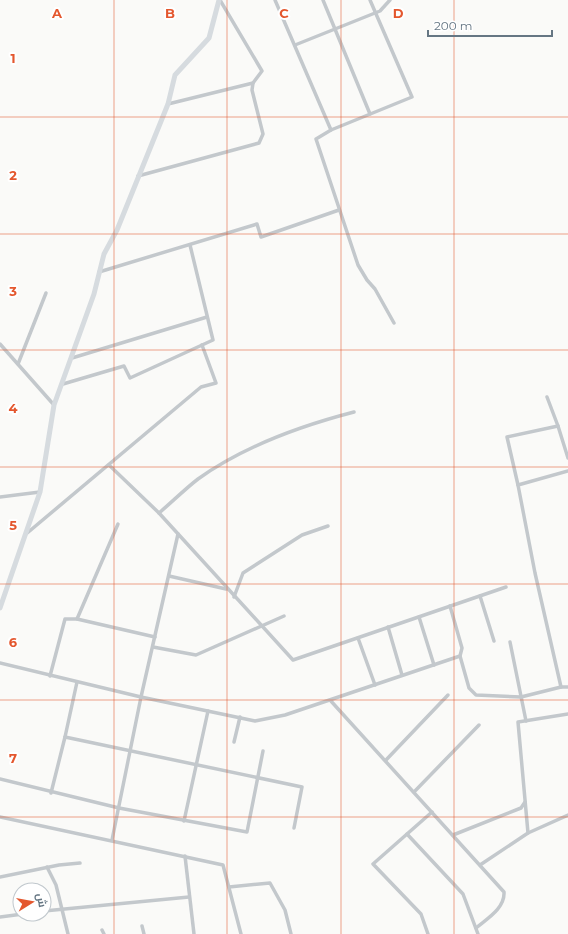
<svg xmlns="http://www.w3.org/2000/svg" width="568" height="934" viewBox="0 0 568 934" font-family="Montserrat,Cairo,sans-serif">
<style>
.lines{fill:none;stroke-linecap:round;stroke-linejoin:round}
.street{stroke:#c3c8cc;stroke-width:3.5}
.secondary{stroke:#d6dbdf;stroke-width:5}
.grid{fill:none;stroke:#e4572e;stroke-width:1;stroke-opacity:0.55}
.grid-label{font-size:13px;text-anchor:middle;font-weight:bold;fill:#e4572e;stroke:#fff;stroke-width:4;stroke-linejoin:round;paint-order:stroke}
</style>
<rect width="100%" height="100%" fill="#fafaf8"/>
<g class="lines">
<g class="street">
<polyline points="275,0 331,130"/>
<polyline points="323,0 370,114"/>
<polyline points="370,0 412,97 331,130 316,139 358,265 367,280 375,289 394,323"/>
<polyline points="295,45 380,11 390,0"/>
<polyline points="168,104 253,83 262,71 220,0"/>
<polyline points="138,176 259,143 263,134 252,90 253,83"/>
<polyline points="99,272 257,224 261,237 339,210"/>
<polyline points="0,344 54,405"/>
<polyline points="72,358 207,317"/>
<polyline points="18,364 46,293"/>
<polyline points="63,384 124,366 130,378 213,340 190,245"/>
<polyline points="547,397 558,426 568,458"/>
<polyline points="109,465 159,513 293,660 506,587"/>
<polyline points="518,485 507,437 558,426"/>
<polyline points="0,497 40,492"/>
<path d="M159,513C172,502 185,489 198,479C244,446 300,426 354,412"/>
<polyline points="26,534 201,387 216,383 202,345"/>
<polyline points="169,576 226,589"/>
<polyline points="480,596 494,641"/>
<polyline points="234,597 243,573 302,535 328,526"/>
<polyline points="419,617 434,665"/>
<polyline points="77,619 118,524"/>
<polyline points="388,627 402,675"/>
<polyline points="358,638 375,685"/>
<polyline points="510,642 526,721"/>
<polyline points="153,647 196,655 284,616"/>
<polyline points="460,656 469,688 476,695 521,697 561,687 568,687"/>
<polyline points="0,663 141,697 255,721 285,715 460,656 462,648 450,606"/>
<polyline points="50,676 65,619 77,619 155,637"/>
<polyline points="561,687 535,573 518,485 568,471"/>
<path d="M330,700L504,892C505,908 488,918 476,928"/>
<polyline points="65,737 302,787 294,828"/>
<polyline points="234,742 240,717"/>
<polyline points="386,760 448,695"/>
<polyline points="0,779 119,808 247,832 263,751"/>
<polyline points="414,792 479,725"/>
<polyline points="51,793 65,737 77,682"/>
<polyline points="0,817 223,865 241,934"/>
<polyline points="184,821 208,711"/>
<polyline points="528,833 518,722 568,714"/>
<polyline points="407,834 463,894 478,934"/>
<polyline points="453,835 521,808 525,802"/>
<polyline points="112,840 141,697 178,534"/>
<polyline points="185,856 194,934"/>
<polyline points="480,865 528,833 568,815"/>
<polyline points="47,867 56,885 68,934"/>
<polyline points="0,877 59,865 80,863"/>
<polyline points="229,887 270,883 285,910 291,934"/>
<polyline points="44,911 189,897"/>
<polyline points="0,917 23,914"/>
<polyline points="142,926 144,934"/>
<polyline points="102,930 104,934"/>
<polyline points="428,934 421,914 373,864 432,812"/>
</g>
<polyline class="secondary" points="0,608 40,492 54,405 94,294 104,254 117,230 168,104 175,75 209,38 219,0"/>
</g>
<path class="grid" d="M114,0V934M227,0V934M341,0V934M454,0V934M0,117H568M0,234H568M0,350H568M0,467H568M0,584H568M0,700H568M0,817H568"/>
<g class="grid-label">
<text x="57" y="18">A</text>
<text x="170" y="18">B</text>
<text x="284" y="18">C</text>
<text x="398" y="18">D</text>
<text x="13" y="63">1</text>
<text x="13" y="180">2</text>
<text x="13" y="296">3</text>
<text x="13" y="413">4</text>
<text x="13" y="530">5</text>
<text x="13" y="647">6</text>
<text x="13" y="763">7</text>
</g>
<g transform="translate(32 902) rotate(79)"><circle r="19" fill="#ffffff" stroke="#c1c8cd"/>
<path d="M0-3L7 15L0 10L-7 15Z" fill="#e4572e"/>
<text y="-6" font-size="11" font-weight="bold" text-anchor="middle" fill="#657683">ش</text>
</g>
<path d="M428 30v6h124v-6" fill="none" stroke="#657683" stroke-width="2"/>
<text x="434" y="30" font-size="12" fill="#657683" stroke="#ffffff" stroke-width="3" paint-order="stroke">200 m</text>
</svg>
